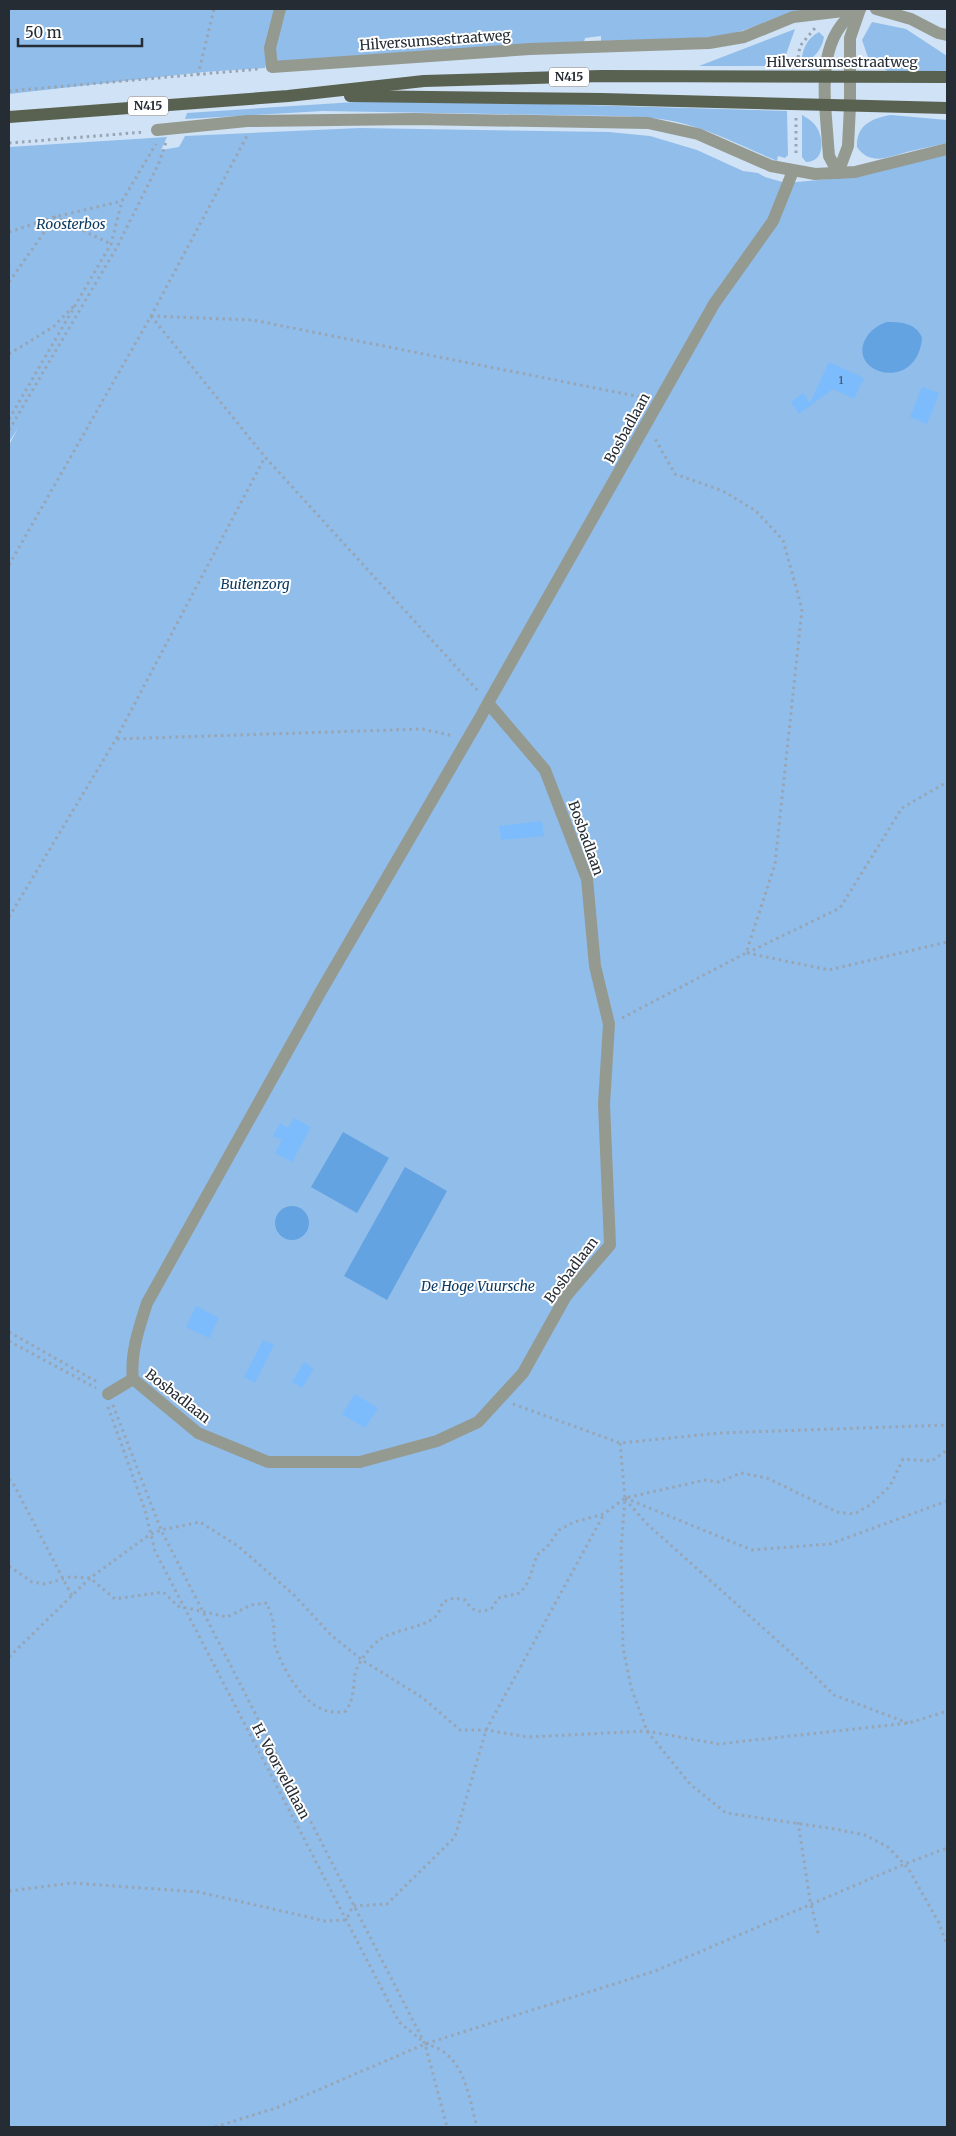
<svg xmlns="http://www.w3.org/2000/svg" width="956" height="2136" viewBox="0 0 956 2136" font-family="Merriweather,serif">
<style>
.green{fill:#91bdeb}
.water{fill:#64a3e1}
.building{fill:#7cbcfc}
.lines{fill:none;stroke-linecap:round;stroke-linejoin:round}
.path{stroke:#97a5b4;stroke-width:3;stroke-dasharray:2.5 4;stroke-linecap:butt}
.minor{stroke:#959a91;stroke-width:12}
.primary{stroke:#596150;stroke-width:12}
.labels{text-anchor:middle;stroke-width:4;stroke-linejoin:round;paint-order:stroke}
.number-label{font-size:11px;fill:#3b5066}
.shield{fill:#fff;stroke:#666b71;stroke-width:1}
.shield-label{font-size:12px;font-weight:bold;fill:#252c34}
.street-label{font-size:14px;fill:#252c34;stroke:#fff}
.park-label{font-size:14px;font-style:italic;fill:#0b3a62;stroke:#fff}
</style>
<rect width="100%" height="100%" fill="#d0e2f5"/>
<g class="green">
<path d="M9,9H807C781,13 760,26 735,33C694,43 644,40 601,41V36L585,38L584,42L266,65L265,68L204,72L9,94Z"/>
<polygon points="872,22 906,29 947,56 947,74 889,72 868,57 862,40"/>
<polygon points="795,29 782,66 699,66"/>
<path d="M819,32L824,37C822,50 813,59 801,65C802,50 806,39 819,32Z"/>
<path d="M355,102H479L787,111L788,155L785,158L778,156L777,161C739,145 701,124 660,119C645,117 631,117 617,116L323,111L185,119L187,113Z"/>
<path d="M802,115C807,118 811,120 815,125C824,136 826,162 806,162L802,157Z"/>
<path d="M891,115L947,120V143C935,146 923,148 911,151C892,155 871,168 857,147C856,125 872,118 891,115Z"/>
<polygon points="360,128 609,132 650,136 697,150 743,171 758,173 765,177 786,183 862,176 947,154 947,2127 9,2127 9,445 18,428 9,442 9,147 167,137 161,150 179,147 185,136"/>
</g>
<g class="water">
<path d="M887,322C902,322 916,323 922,338C917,392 851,375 864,342C868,332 877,325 887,322Z"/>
<polygon points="343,1132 389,1158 357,1213 311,1187"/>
<polygon points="405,1167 447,1191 387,1300 344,1276"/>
<circle cx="292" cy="1223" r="17"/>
</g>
<g class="building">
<polygon points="829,362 864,378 854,399 833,389 799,414 791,402 803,393 810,403"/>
<polygon points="922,387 939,393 927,424 910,417"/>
<polygon points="542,821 544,836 501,840 499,826"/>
<polygon points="294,1118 311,1127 292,1162 275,1153 282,1140 273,1136 280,1123 288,1128"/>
<polygon points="196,1306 219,1318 209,1338 186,1327"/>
<polygon points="263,1340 274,1345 255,1383 244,1377"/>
<polygon points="304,1362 314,1369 302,1388 292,1382"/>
<polygon points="355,1394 378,1408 365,1428 342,1414"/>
</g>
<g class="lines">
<g class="path">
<polyline points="797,64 800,46 815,28"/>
<polyline points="198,75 214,9"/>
<polyline points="9,91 259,69"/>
<polyline points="796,118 796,156"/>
<polyline points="9,143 145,132"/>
<polyline points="9,232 55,217 122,201"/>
<polyline points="9,282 55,217 111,244"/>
<polyline points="151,316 252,320 646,398"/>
<polyline points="151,316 265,457 480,693"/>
<polyline points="9,354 53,327 75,305"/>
<polyline points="9,419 111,244 122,201 156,144"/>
<polyline points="9,430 117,247 159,163 166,142"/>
<polyline points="9,565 151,316 248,134"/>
<polyline points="117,739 422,729 454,736"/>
<polyline points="9,917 116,739 265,457"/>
<polyline points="747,953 840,908 902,808 947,782"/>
<polyline points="747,953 829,970 947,942"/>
<polyline points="622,1018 746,953 775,864 802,609 783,540 756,511 723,491 675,474 654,437"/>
<polyline points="9,1332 99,1383"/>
<polyline points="9,1341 96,1388"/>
<polyline points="513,1404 620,1443 720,1433 947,1425"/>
<polyline points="113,1405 161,1530 425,2044 447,2127"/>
<polyline points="108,1407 145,1510 155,1551 399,2022 421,2040"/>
<polyline points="620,1443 625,1498 621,1550 623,1648 631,1687 647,1731 690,1784 726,1813 835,1829 865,1835 888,1847 908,1868 939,1923 947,1945"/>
<polyline points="9,1479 14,1485 72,1596"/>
<polyline points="625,1498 752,1550 830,1544 947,1501"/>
<polyline points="625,1499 646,1523 790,1652 834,1695 908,1723"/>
<path d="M9,1566L32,1582L45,1584L70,1577L90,1578L115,1599L163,1592L178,1606L227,1617L251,1605L267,1603C269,1609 272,1616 273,1622C275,1631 273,1641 276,1649C287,1677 311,1720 346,1711C354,1698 353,1689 355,1675C357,1663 370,1647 379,1640C395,1629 424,1628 436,1616C439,1613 441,1606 443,1602L454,1598L465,1600C473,1612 479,1614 492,1608L498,1598L520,1593L528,1582L537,1555L547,1547L559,1530L574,1522L604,1514L625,1498L705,1480L719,1482L741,1473L767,1478L837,1512L854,1514L870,1505L890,1486L903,1459L932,1461L947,1450"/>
<polyline points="9,1657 90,1578 149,1535 161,1530 200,1522 238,1546 294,1595 331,1635 362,1660 423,1698 460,1730 486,1730 528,1737 647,1731 718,1744 909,1723 947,1711"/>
<polyline points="798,1822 810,1900 819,1937"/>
<polyline points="9,1891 72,1883 199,1892 325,1921 346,1920 353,1906 387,1904 455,1837 486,1730 604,1514"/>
<path d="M425,2044C464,2052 468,2094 477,2127"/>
<polyline points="215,2127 276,2108 425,2044 655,1971 905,1864 947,1848"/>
</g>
<g class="minor">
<polyline points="280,9 270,48 272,67 530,49 709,43 744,37 793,17 860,9"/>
<polyline points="876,9 911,19 938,33 947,35"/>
<polyline points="157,130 247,121 414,119 648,123 698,134 771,166 815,174 855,172 947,149"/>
<path d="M838,173L829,156L828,144C825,98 814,37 859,9"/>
<polyline points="838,173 848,146 850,106 850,38 860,9"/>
<path d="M488,703L545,770L587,879L595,966L609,1024L604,1104L610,1245L566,1296L523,1373L478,1422L437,1441L360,1462H268L198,1433L133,1379C130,1353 139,1328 147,1303L321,991L481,716L488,703L714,304L773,221L793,171"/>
<polyline points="108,1394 133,1379"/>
</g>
<g class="primary">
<polyline points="350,96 602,99 947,108"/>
<polyline points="9,117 288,96 424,81 601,76 947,77"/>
</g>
</g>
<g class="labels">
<g class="number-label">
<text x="841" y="384">1</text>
</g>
<g class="shield">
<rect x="549" y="67.5" width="40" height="19" rx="4"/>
<rect x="128" y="96.5" width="40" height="19" rx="4"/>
</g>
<g class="shield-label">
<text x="569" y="81">N415</text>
<text x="148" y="110">N415</text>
</g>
<g class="street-label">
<text transform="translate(435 40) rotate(-4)" y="5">Hilversumsestraatweg</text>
<text x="842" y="67">Hilversumsestraatweg</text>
<text transform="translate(627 428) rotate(-61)" y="5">Bosbadlaan</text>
<text transform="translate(586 838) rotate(70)" y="5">Bosbadlaan</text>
<text transform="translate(571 1270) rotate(-53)" y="5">Bosbadlaan</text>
<text transform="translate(178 1396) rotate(38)" y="5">Bosbadlaan</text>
<text transform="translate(281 1771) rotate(62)" y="5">H. Voorveldlaan</text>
</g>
<g class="park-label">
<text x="71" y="229">Roosterbos</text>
<text x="255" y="589">Buitenzorg</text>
<text x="478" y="1291">De Hoge Vuursche</text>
</g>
</g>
<rect width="956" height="2136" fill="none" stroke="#252c34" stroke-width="20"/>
<path d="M18 38v8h124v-8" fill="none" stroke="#252c34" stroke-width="2.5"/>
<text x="25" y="38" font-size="15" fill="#252c34" stroke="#ffffff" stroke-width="4" paint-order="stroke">50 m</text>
</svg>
